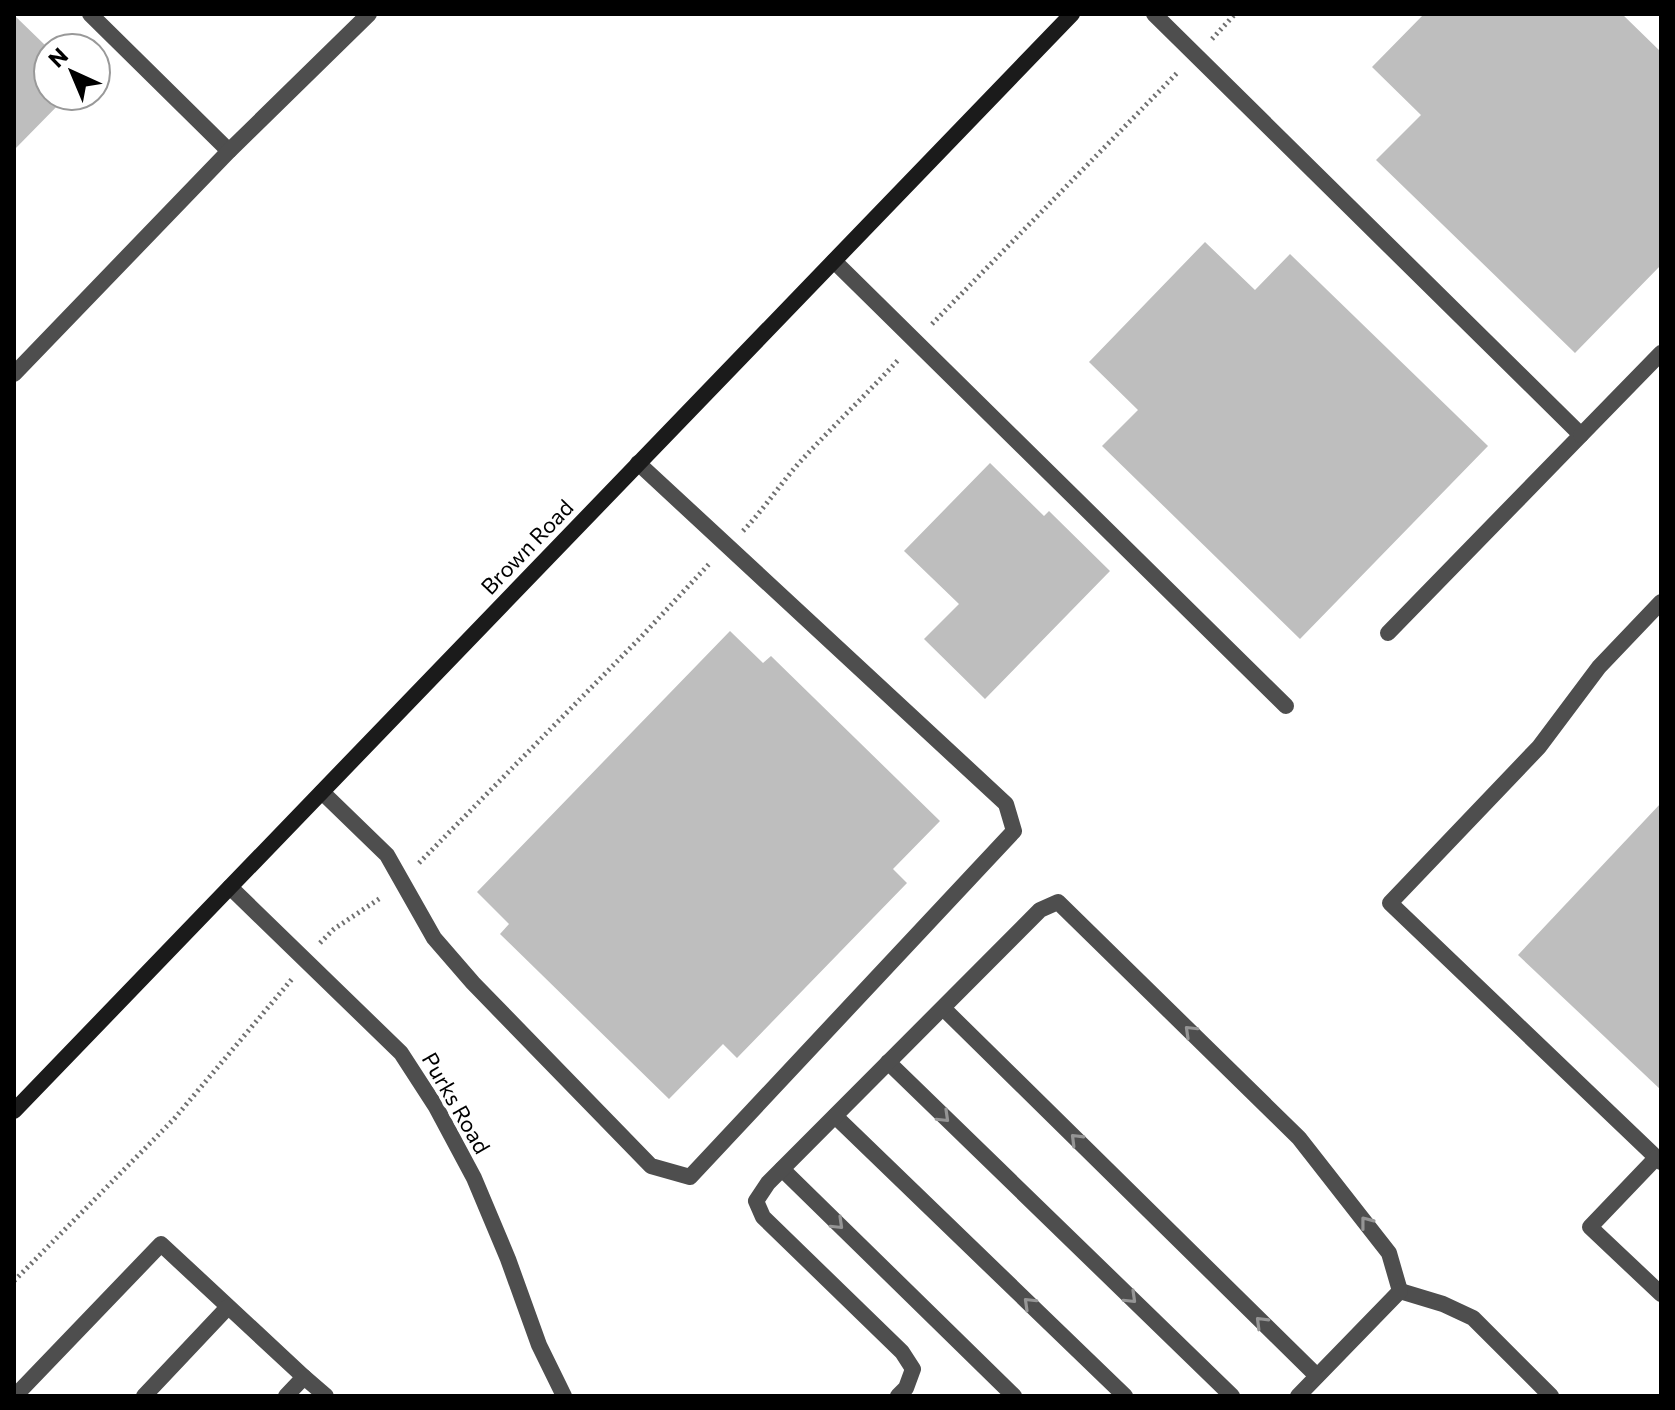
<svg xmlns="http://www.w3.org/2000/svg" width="1675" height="1410" viewBox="0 0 1675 1410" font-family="Commissioner,sans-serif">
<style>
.building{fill:#bebebe}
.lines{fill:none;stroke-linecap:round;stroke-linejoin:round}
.path{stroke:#707070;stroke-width:5;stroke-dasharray:2 4;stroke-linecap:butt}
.service{stroke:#4e4e4e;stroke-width:16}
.minor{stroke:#4e4e4e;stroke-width:16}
.secondary{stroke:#1b1b1b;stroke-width:16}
.oneway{stroke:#959595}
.labels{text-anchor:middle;stroke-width:8;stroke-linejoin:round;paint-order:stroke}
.street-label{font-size:22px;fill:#000;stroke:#fff}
</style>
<rect width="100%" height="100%" fill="#fff"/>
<g class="building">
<polygon points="1424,14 1622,14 1661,52 1661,265 1575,353 1376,160 1421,115 1372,67"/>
<polygon points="14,15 48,48 48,96 67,96 14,150"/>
<polygon points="1205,242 1255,290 1290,254 1488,446 1300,639 1102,446 1138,410 1089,362"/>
<polygon points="990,463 1044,516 1049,511 1110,571 985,699 924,639 959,604 904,551"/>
<polygon points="730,631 763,663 771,656 940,821 893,869 907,883 737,1058 723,1044 669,1099 500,934 509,924 477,892"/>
<polygon points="1661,803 1661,1090 1518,955"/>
</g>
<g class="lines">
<g class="path">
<polyline points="1212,39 1235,14"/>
<polyline points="932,324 1179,71"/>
<path d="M743,531C763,510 779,486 798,464C831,428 867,394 900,358"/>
<polyline points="419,863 641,637 710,563"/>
<polyline points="320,943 334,929 382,897"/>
<polyline points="14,1281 174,1119 292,979"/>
</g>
<g class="service">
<polyline points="90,14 229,151"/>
<polyline points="1154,14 1581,435 1388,633"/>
<polyline points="834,261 1286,706"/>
<polyline points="14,374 229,151 369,14"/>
<polyline points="1581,435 1661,353"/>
<polyline points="1661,602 1599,667 1539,747 1390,903 1661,1162"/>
<polyline points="322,792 387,855 434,938 473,983 651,1166 690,1177 1014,831 1006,804 638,463"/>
<polyline points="943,1008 1317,1376"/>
<polyline points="888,1062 1232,1396"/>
<polyline points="835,1116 1125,1396"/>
<polyline points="1656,1158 1590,1227 1661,1294"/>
<polyline points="782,1169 1014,1396"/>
<polyline points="1400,1291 1443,1304 1473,1318 1551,1396"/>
<polyline points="15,1396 161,1244 304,1377"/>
<polyline points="144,1396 228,1307"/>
<polyline points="286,1396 304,1377 326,1396"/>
<polyline points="898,1396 906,1388 913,1369 902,1352 763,1217 756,1201 768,1183 1040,910 1058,902 1299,1138 1389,1253 1400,1291"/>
<polyline points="1298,1396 1400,1291"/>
</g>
<polyline class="minor" points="230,887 401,1053 436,1107 474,1178 508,1259 539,1345 564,1396"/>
<polyline class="secondary" points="14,1111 1072,14"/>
</g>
<defs><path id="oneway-chevron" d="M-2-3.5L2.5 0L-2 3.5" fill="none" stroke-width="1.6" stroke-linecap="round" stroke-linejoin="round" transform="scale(2)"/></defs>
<g class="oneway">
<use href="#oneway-chevron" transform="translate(1190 1031) rotate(-136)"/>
<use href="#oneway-chevron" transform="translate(944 1117) rotate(44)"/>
<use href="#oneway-chevron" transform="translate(1076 1139) rotate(-135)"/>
<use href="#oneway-chevron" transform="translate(1366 1222) rotate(-128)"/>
<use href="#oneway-chevron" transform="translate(838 1224) rotate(44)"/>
<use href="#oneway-chevron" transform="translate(1131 1298) rotate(44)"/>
<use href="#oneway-chevron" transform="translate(1029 1303) rotate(-136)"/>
<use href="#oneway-chevron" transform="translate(1261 1322) rotate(-135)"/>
</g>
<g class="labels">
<g class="street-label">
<text transform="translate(527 547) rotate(-46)" y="8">Brown Road</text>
<text transform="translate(456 1103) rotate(60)" y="8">Purks Road</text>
</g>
</g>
<rect width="1675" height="1410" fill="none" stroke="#000000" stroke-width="32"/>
<g transform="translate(72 72) rotate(316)"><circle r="38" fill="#ffffff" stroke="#999999" stroke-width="2"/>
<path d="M0-6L14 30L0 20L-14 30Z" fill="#000000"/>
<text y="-12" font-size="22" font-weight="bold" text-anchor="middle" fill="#000000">N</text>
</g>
</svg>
